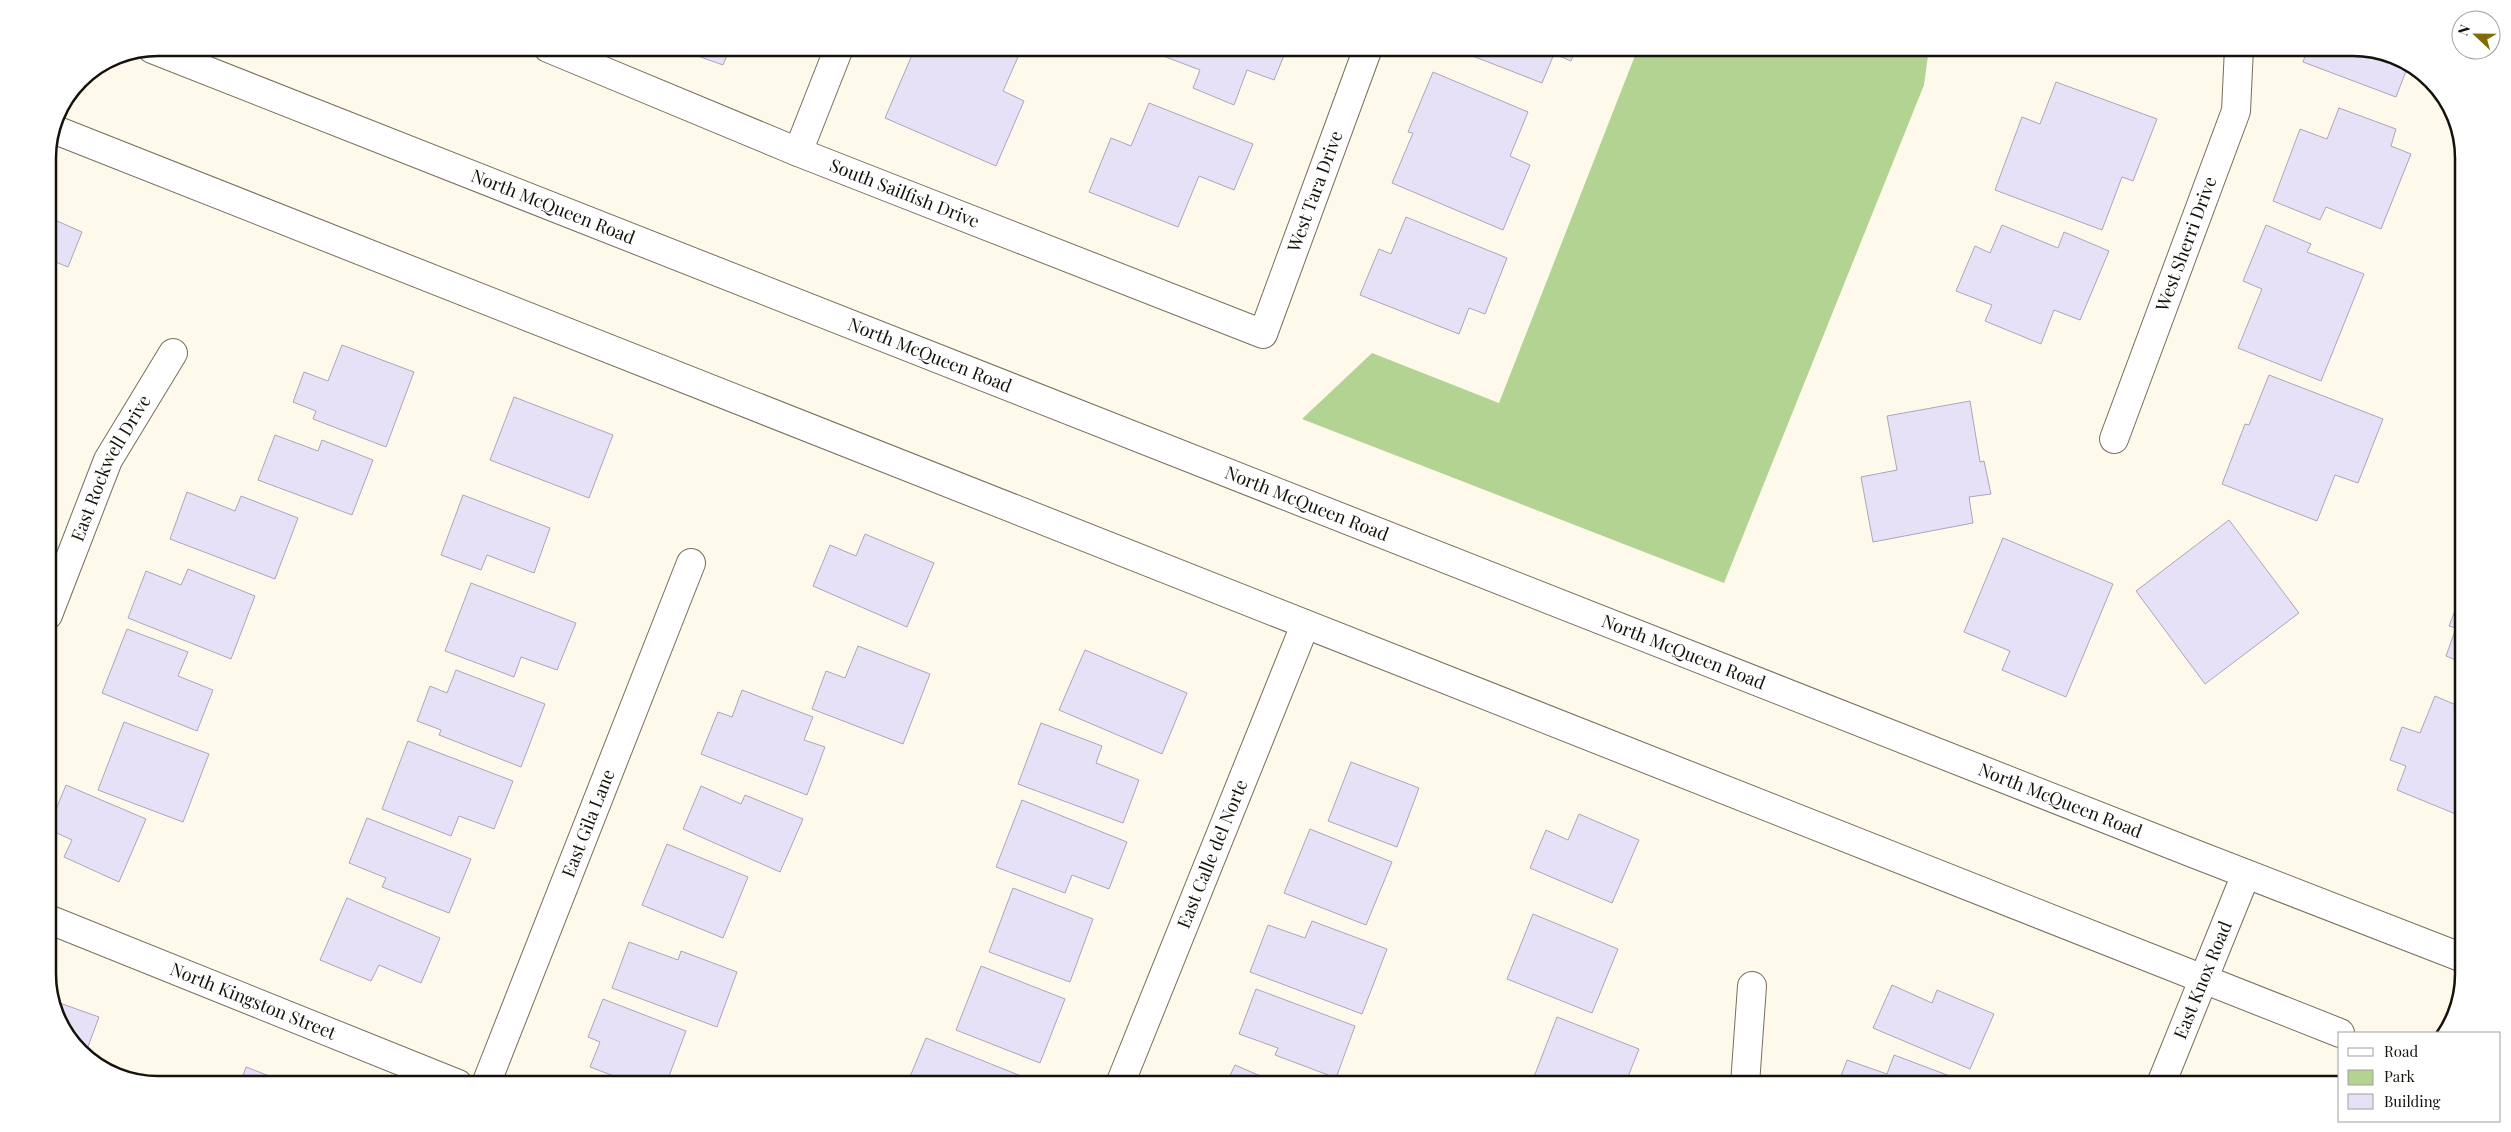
<svg xmlns="http://www.w3.org/2000/svg" width="2511" height="1132" viewBox="0 0 2511 1132" font-family="'Playfair Display',serif">
<style>
.green{fill:#b2d392}
.building{fill:#e6e1f7;stroke:#aaa6bb}
.lines{fill:none;stroke-linecap:round;stroke-linejoin:round}
.street-casing{stroke:#776f5c;stroke-width:30}
.secondary-casing{stroke:#776f5c;stroke-width:30}
.street{stroke:#fff;stroke-width:28}
.secondary{stroke:#fff;stroke-width:28}
.labels{text-anchor:middle;stroke-width:4.5;stroke-linejoin:round;paint-order:stroke}
.street-label{font-size:18px;fill:#15120b;stroke:#fff}
.rim{fill:none;stroke:#15120b;stroke-width:2.5}
</style>
<rect width="100%" height="100%" fill="#fff9ec"/>
<polygon class="green" points="1638,48 1929,48 1924,85 1724,583 1302,419 1372,353 1499,403"/>
<g class="building">
<polygon points="675,48 730,48 723,65"/>
<polygon points="915,48 1022,48 1003,91 1024,101 996,166 885,118"/>
<polygon points="1152,48 1287,48 1274,80 1247,70 1234,105 1193,88 1200,70 1150,51"/>
<polygon points="1452,48 1576,48 1571,61 1554,54 1542,83"/>
<polygon points="2308,48 2353,48 2395,56 2408,66 2396,97 2303,62"/>
<polygon points="1433,72 1528,112 1510,156 1530,165 1503,230 1392,183 1413,133 1408,132"/>
<polygon points="2056,82 2157,119 2133,181 2122,177 2102,230 1995,190 2022,117 2040,124"/>
<polygon points="1149,103 1253,144 1234,190 1199,176 1178,227 1089,192 1111,138 1131,146"/>
<polygon points="2339,108 2396,129 2391,146 2411,154 2381,229 2326,207 2320,220 2273,201 2300,129 2327,139"/>
<polygon points="48,217 82,232 68,267 48,259"/>
<polygon points="1406,217 1507,258 1485,314 1469,308 1459,334 1360,295 1379,249 1391,254"/>
<polygon points="2002,225 2058,248 2064,232 2109,251 2080,320 2054,310 2041,344 1985,321 1992,305 1956,291 1975,246 1990,253"/>
<polygon points="2266,225 2311,244 2307,252 2364,274 2321,381 2238,348 2262,289 2243,281"/>
<polygon points="342,345 414,372 386,447 313,419 316,411 293,402 304,372 328,381"/>
<polygon points="2269,375 2383,419 2358,483 2335,475 2317,521 2222,484 2245,424 2249,425"/>
<polygon points="514,397 613,435 589,498 490,460"/>
<polygon points="1970,401 1980,462 1984,461 1991,494 1969,497 1973,523 1873,542 1861,477 1897,470 1887,416"/>
<polygon points="275,435 318,451 322,440 373,460 352,515 258,480"/>
<polygon points="187,492 235,511 241,496 298,518 275,579 170,539"/>
<polygon points="463,495 550,528 534,573 487,555 481,570 441,555"/>
<polygon points="2229,520 2299,613 2205,684 2136,591"/>
<polygon points="865,534 934,563 907,627 813,586 830,545 856,556"/>
<polygon points="2003,538 2113,584 2066,697 2002,670 2010,651 1964,632"/>
<polygon points="188,569 255,596 231,659 128,618 146,571 181,585"/>
<polygon points="471,583 576,623 557,670 521,657 514,677 445,651"/>
<polygon points="2463,590 2463,663 2446,656 2456,628 2449,626"/>
<polygon points="127,629 188,652 178,676 213,690 197,731 102,693"/>
<polygon points="858,646 930,674 903,744 812,709 826,671 845,678"/>
<polygon points="1085,650 1187,693 1162,754 1059,710"/>
<polygon points="456,670 545,704 521,767 439,735 441,730 417,721 430,686 447,693"/>
<polygon points="742,690 813,717 804,740 825,747 807,795 701,754 718,712 732,717"/>
<polygon points="2435,696 2463,708 2463,817 2397,790 2406,766 2390,760 2402,727 2420,733"/>
<polygon points="124,722 209,754 183,822 98,790"/>
<polygon points="1041,723 1102,746 1096,763 1139,780 1123,823 1018,784"/>
<polygon points="408,741 513,781 494,829 459,816 451,836 382,809"/>
<polygon points="1351,762 1419,788 1397,847 1328,821"/>
<polygon points="66,785 146,819 119,882 64,857 72,840 48,829"/>
<polygon points="701,786 741,804 745,795 803,819 780,872 683,829"/>
<polygon points="1022,800 1127,842 1109,889 1072,875 1065,893 996,867"/>
<polygon points="1579,814 1639,840 1612,903 1530,868 1546,830 1568,840"/>
<polygon points="367,818 471,859 449,913 382,887 386,878 349,863"/>
<polygon points="1310,829 1392,862 1366,925 1284,893"/>
<polygon points="667,844 748,877 723,938 642,905"/>
<polygon points="1013,888 1093,919 1070,982 989,952"/>
<polygon points="347,898 440,938 421,983 379,965 371,981 320,960"/>
<polygon points="1533,914 1618,949 1592,1013 1507,979"/>
<polygon points="1312,921 1387,949 1362,1014 1250,972 1268,925 1305,938"/>
<polygon points="629,942 678,960 681,951 737,972 717,1027 612,988"/>
<polygon points="981,966 1065,999 1040,1063 956,1030"/>
<polygon points="1892,985 1932,1003 1937,990 1994,1014 1970,1069 1873,1028"/>
<polygon points="1256,989 1355,1026 1336,1078 1275,1055 1278,1048 1239,1034"/>
<polygon points="603,999 686,1031 666,1084 635,1084 590,1067 600,1042 588,1037"/>
<polygon points="54,1001 99,1017 86,1052 66,1036"/>
<polygon points="1557,1017 1639,1049 1625,1084 1538,1084 1532,1082"/>
<polygon points="926,1038 1026,1078 1023,1084 907,1084"/>
<polygon points="1894,1055 1963,1081 1962,1084 1838,1084 1847,1060 1887,1074"/>
<polygon points="1235,1065 1279,1084 1226,1084"/>
<polygon points="246,1067 290,1084 240,1084"/>
</g>
<g class="lines">
<defs>
<g id="street">
<path id="s1" d="M548,48L798,152L1263,334L1368,48"/>
<polyline points="798,152 839,48"/>
<path id="s2" d="M2114,439L2236,111L2239,48"/>
<path id="s3" d="M48,615L108,460L173,353"/>
<path id="s4" d="M48,919L458,1084"/>
<path id="s5" d="M486,1084L691,563"/>
<path id="s6" d="M1120,1084L1305,625"/>
<polyline points="1745,1084 1752,986"/>
</g>
<g id="secondary">
<path id="s7" d="M152,49L2195,854L2463,958"/>
<polyline points="53,129 2340,1033"/>
<path id="s8" d="M2161,1084L2246,874"/>
</g>
</defs>
<use href="#street" class="street-casing"/>
<use href="#secondary" class="secondary-casing"/>
<use href="#street" class="street"/>
<use href="#secondary" class="secondary"/>
</g>
<g class="labels">
<g class="street-label">
<text dy="6" stroke="none"><textPath href="#s1" startOffset="922">West Tara Drive</textPath></text>
<text dy="6" stroke="none"><textPath href="#s1" startOffset="385">South Sailfish Drive</textPath></text>
<text dy="6" stroke="none"><textPath href="#s7" startOffset="431">North McQueen Road</textPath></text>
<text dy="6" stroke="none"><textPath href="#s2" startOffset="208">West Sherri Drive</textPath></text>
<text dy="6" stroke="none"><textPath href="#s7" startOffset="836">North McQueen Road</textPath></text>
<text dy="6" stroke="none"><textPath href="#s3" startOffset="160">East Rockwell Drive</textPath></text>
<text dy="6" stroke="none"><textPath href="#s7" startOffset="1241">North McQueen Road</textPath></text>
<text dy="6" stroke="none"><textPath href="#s7" startOffset="1646">North McQueen Road</textPath></text>
<text dy="6" stroke="none"><textPath href="#s7" startOffset="2051">North McQueen Road</textPath></text>
<text dy="6" stroke="none"><textPath href="#s5" startOffset="280">East Gila Lane</textPath></text>
<text dy="6" stroke="none"><textPath href="#s6" startOffset="248">East Calle del Norte</textPath></text>
<text dy="6" stroke="none"><textPath href="#s8" startOffset="112">East Knox Road</textPath></text>
<text dy="6" stroke="none"><textPath href="#s4" startOffset="221">North Kingston Street</textPath></text>
</g>
</g>
<path d="M0 0H2511V1132H0ZM158 56H2353A102 102 0 0 1 2455 158V974A102 102 0 0 1 2353 1076H158A102 102 0 0 1 56 974V158A102 102 0 0 1 158 56Z" fill="#fff" fill-rule="evenodd"/>
<path class="rim" d="M158 56H2353A102 102 0 0 1 2455 158V974A102 102 0 0 1 2353 1076H158A102 102 0 0 1 56 974V158A102 102 0 0 1 158 56Z"/>
<rect x="2338" y="1032" width="162" height="90" fill="#ffffff" stroke="#a1a09d"/>
<rect x="2348" y="1048" width="25" height="8" fill="#ffffff" stroke="#a1a09d"/>
<text x="2384" y="1057" font-size="15" fill="#15120b">Road</text>
<rect x="2348" y="1070" width="25" height="15" fill="#b2d392" stroke="#a1a09d"/>
<text x="2384" y="1082" font-size="15" fill="#15120b">Park</text>
<rect x="2348" y="1094" width="25" height="15" fill="#e6e1f7" stroke="#a1a09d"/>
<text x="2384" y="1107" font-size="15" fill="#15120b">Building</text>
<g transform="translate(2476 35) rotate(292)"><circle r="24" fill="#ffffff" stroke="#a1a09d"/>
<path d="M0-4L9 19L0 12L-9 19Z" fill="#816c06"/>
<text y="-8" font-size="14" font-weight="bold" text-anchor="middle" fill="#15120b">N</text>
</g>
</svg>
